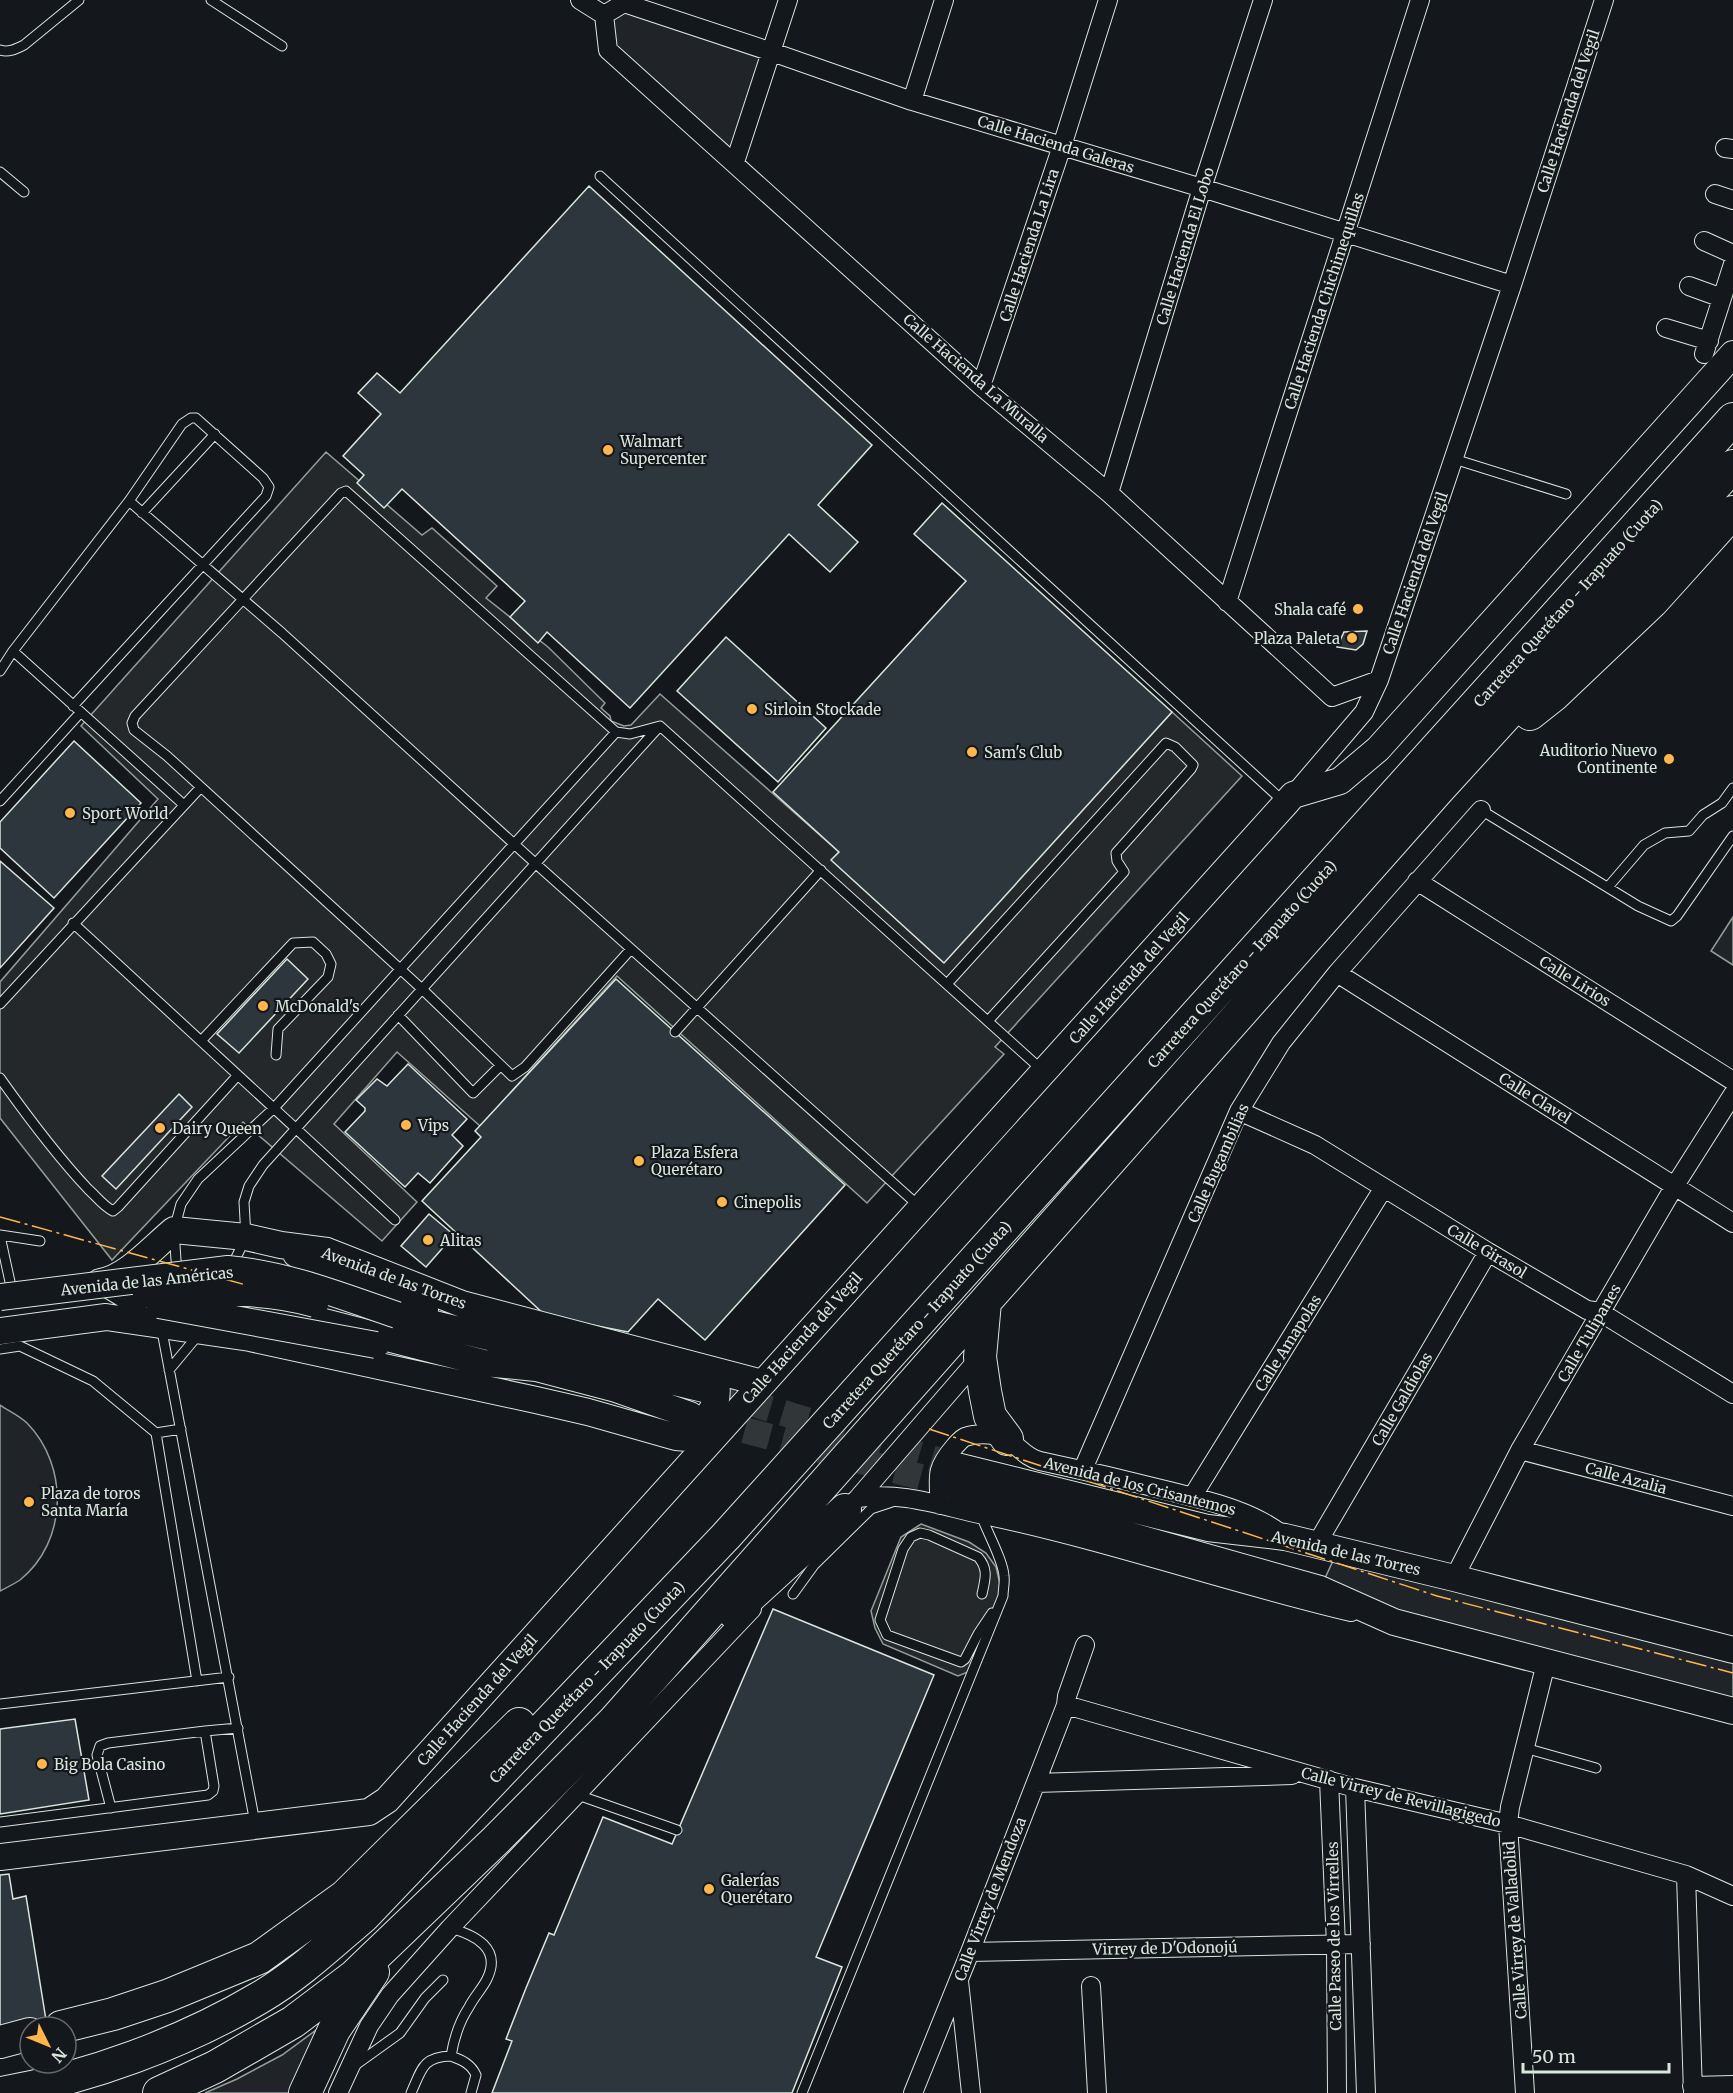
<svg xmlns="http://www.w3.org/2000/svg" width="1733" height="2093" font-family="Merriweather,serif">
<rect width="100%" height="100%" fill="#14181c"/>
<path fill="#202428" stroke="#939e99" stroke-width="1.5" d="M624,3L772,52L735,162L608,50L604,15Z
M1733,917V965L1711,951Z
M0,1405C9,1411 20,1416 27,1423C69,1466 68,1541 20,1580C14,1584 6,1588 0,1591Z
M1338,1550L1733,1650V1711L1320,1589Z
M334,2017L297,2093H205L237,2079L282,2055Z"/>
<path fill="#24282b" stroke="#939e99" stroke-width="1.5" d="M326,452L422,535L432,528L497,586L486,598L548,647L605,703L601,708L610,716L611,721L624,726L631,725L660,694L839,852L832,860L943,962L1172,712L1242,776L995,1047L1004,1054L867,1203L617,976L480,1126L397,1052L334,1124L417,1202L382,1241L243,1122L112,1260L0,1118V982L158,799L81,726Z
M921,1524L969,1542L986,1553L996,1567L1000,1584L998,1602L968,1672L958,1676L883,1644L875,1628L871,1611L901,1537Z"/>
<path fill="#2c363c" stroke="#d8e6dc" stroke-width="1.5" d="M589,186L872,445L818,505L858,542L830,572L789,534L630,708L547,632L538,643L510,617L525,601L402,489L384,508L357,483L364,475L343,456L381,414L358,393L377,373L400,393Z
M942,503L1172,712L944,963L831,860L839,852L773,792L966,581L914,534Z
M1367,631L1363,644L1356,650L1337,647L1344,632Z
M726,637L826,728L778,782L677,691Z
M74,741L141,803L54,898L0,848V822Z
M0,861L54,908L0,968Z
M287,959L308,979L239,1053L217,1034Z
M616,979L845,1185L705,1340L658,1299L628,1332L546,1316L422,1201L481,1137L475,1131Z
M408,1064L467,1119L452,1135L463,1146L430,1183L418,1173L405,1187L345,1132L365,1111V1108L356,1100L377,1079L387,1086Z
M179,1094L192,1107L116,1189L102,1176Z
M429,1214L454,1235L426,1267L401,1246Z
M773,1609L934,1675L816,1957L842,1967L792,2093H492L512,2041L506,2039L526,1988L549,1933L554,1935L603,1817L672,1844Z
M75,1719L89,1800L0,1814V1729Z
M9,1874L13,1899L26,1896L46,2020L0,2027V1875Z"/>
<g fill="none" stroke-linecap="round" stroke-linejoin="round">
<path stroke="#313739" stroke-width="26" stroke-dasharray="26 13" stroke-linecap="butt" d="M708,1390L957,1466
M707,1420L954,1486"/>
<g stroke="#d8e6dc" stroke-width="11">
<path id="lane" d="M211,0L282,46
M0,50C8,53 16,49 24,45L79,0
M0,172L24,192
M600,176L1284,802
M1454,459L1566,494
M129,501L282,633L535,863L920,1207
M142,513L215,434
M13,651L184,805
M0,671L13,651L129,501L182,424L191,418H196L263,478L269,487L266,496L73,706
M616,732L346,491L341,493L135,716L132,723L134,730L167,756L422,989L512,1076L525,1067L631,949
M0,801L81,712
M1481,810L1638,906L1671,921L1677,916L1733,836
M1608,887L1644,845L1665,833L1689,831L1703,815L1722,803L1733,788
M73,923L395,1220
M947,984L1166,743L1175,747L1193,765L1191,769L1116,853L1117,861L1124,872L988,1021
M0,1004L201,787
M398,1015L473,1093L500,1066
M675,1032L821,870
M201,1041L293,943L313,942L326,954L331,964L328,977L278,1029L276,1055
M0,1078C27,1116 56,1155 88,1189C96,1196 103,1206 113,1211L118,1207L238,1075
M0,1235L40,1241
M0,1236L12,1291
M231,1268L246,1237L244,1202L249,1186L263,1165L658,728
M179,1273L176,1260L174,1230L181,1204L198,1179L274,1108L616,732L630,734L660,726L1042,1070
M161,1326L255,1823
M0,1349L20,1346L93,1381L156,1433L197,1681
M169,1370L199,1334
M156,1433L181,1429
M793,1594L814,1565L871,1509L892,1502
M982,1594C985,1580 989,1569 978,1557L929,1535L920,1533L911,1537L903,1549L880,1620L887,1635L961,1662L965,1659L978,1634L992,1613
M0,1704L229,1677
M205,1731L238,1728
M1525,1748L1596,1768
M578,1795L677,1830
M0,1822L208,1795L213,1791L214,1786L205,1731L108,1743L100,1746L97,1755L111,1808
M450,1928C475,1935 502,1948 487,1979C482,1989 474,1997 469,2007C459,2022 454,2038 451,2056C462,2060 471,2064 476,2075L471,2093
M354,2066L400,2033L425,1998L443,1980
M411,2093C422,2069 422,2057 451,2056
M802,2093L1003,1596C1003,1590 1005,1582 1004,1576C1003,1560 987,1532 981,1515"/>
</g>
<g stroke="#d8e6dc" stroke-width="20">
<path id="street" d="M580,0L604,15
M604,15L608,50L981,386L1109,493L1332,697L1379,680
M604,15L624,3L772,52L912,101L1202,188L1512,285
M912,101L944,0
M1725,148L1733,149
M735,162L788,0
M1715,194L1733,200
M1704,241L1733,254
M1689,286L1722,298
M1666,328L1709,341
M1704,354L1733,264
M981,386L1062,146L1108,0
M1109,493L1202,188L1263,0
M1227,602L1420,0
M1293,795L1364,712L1379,680L1512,285L1604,0
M1417,881L1733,1081
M1337,973L1733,1223
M1239,1111L1315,1145L1488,1252L1587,1310L1600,1312L1733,1394
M1520,1450L1733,1506
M1083,1469L1239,1111L1281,1043L1337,973L1481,810
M1192,1497L1383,1189
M858,1498C902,1491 941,1506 984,1515C1108,1541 1228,1583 1351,1612
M940,1505C938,1476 935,1469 955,1446C958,1443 961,1439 965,1437C977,1433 999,1433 1010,1441C1020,1448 1027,1458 1040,1461C1083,1470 1126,1480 1169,1491C1208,1501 1252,1510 1284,1536
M841,1515L858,1498L980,1357
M1316,1545L1488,1252
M1454,1578L1520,1450L1674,1187L1733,1094
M1066,1705L1355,1788L1508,1824L1686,1875L1733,1896
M1329,1780L1336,1945L1337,2093
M1036,1783L1292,1775
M1355,1788L1366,2093
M1686,1875L1693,2093
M970,1952L1361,1944
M959,1981L971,2093
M1091,1986L1097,2093
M1692,2086L1733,2085
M338,2093L369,2026L390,1995L450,1928L752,1609
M913,2093L970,1952L1066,1705L1067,1696L1085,1645
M1525,2093L1508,1824L1510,1807L1546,1663"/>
</g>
<g stroke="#d8e6dc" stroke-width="28">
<path id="secondary" d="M296,1254L330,1273L425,1310
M100,1282C127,1278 153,1247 174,1230L246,1237L281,1245L327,1251L462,1304L762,1383
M104,1282C125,1294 143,1305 160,1324
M397,1315L708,1390
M214,1321C234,1306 246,1307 270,1308L484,1363L536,1368
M0,1331L106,1317L250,1338L536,1400L588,1412L676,1437L711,1440
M521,1364L616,1389L690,1415
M679,1436C707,1420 724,1408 714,1373
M957,1466L1208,1528L1285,1537L1454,1578L1733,1650
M954,1486L1320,1589L1394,1622L1733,1711
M0,1857L369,1812L387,1800L1286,803L1293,795L1340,781L1378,749L1733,354"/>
</g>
<g stroke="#d8e6dc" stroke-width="34">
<path id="highway" d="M1530,714L1554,695L1652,602L1733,512
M985,1302L980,1357L985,1391L990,1416L1007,1439
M733,1612L845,1510
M61,2027L113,2014L167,1996L259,1958L345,1896L519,1724
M0,2042L30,2034
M1,2093C88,2078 183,2043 259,1998C297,1976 330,1945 364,1916L726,1536L1733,419
M159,2093L215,2067L293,2022L354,1976L496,1840L613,1722L1439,789L1733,466
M305,2093L334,2030L373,1972"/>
</g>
<use href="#lane" stroke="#14181c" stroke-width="9"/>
<use href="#street" stroke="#14181c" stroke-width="18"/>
<use href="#secondary" stroke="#14181c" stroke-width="26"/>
<use href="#highway" stroke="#14181c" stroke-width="32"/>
<g stroke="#d8e6dc" stroke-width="28" stroke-linecap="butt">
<path id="secondary-bridge" d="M146,1294C204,1293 260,1288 315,1304
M0,1297L228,1269C287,1274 341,1296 397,1315
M159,1305L376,1345"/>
</g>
<use href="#secondary-bridge" stroke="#14181c" stroke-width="26"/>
<path stroke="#ffb74d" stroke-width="1.5" stroke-dasharray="21 4.5 3 4.5" stroke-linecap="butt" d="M0,1217L246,1285
M929,1429L1437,1596L1733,1673"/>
</g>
<g fill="#ffb74d" stroke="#14181c" stroke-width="2">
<circle cx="608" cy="450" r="6"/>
<circle cx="1358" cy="609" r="6"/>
<circle cx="1352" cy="638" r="6"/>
<circle cx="752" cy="709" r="6"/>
<circle cx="972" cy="752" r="6"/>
<circle cx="1669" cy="759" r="6"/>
<circle cx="70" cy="813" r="6"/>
<circle cx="263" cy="1006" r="6"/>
<circle cx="406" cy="1125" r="6"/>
<circle cx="160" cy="1128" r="6"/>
<circle cx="639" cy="1161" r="6"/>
<circle cx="722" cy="1202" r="6"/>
<circle cx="428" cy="1240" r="6"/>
<circle cx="29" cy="1502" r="6"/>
<circle cx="42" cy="1764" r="6"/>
<circle cx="709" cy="1889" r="6"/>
</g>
<g text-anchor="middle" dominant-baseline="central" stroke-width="4.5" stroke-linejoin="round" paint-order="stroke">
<g font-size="15" fill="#d8e6dc" stroke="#14181c">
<text transform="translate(1568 111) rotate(-72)">Calle Hacienda del Vegil</text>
<text transform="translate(1056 144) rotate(17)">Calle Hacienda Galeras</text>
<text transform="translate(1029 245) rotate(-72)">Calle Hacienda La Lira</text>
<text transform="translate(1185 246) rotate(-73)">Calle Hacienda El Lobo</text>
<text transform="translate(1324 301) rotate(-72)">Calle Hacienda Chichimequillas</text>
<text transform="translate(976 378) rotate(41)">Calle Hacienda La Muralla</text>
<text transform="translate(1415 573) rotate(-71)">Calle Hacienda del Vegil</text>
<text transform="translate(1568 603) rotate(-48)">Carretera Querétaro - Irapuato (Cuota)</text>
<text transform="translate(1242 964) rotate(-48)">Carretera Querétaro - Irapuato (Cuota)</text>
<text transform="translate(1129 978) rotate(-48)">Calle Hacienda del Vegil</text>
<text transform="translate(1575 981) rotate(32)">Calle Lirios</text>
<text transform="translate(1535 1098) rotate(32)">Calle Clavel</text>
<text transform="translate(1218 1163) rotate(-66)">Calle Bugambilias</text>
<text transform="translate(1487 1251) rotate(31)">Calle Girasol</text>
<text transform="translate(394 1278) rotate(20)">Avenida de las Torres</text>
<text transform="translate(147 1281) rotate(-6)">Avenida de las Américas</text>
<text transform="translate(917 1325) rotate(-48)">Carretera Querétaro - Irapuato (Cuota)</text>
<text transform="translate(1589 1333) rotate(-60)">Calle Tulipanes</text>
<text transform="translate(802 1338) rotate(-48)">Calle Hacienda del Vegil</text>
<text transform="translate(1288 1343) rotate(-58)">Calle Amapolas</text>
<text transform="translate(1402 1399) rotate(-60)">Calle Galdiolas</text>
<text transform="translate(1626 1478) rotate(15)">Calle Azalia</text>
<text transform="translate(1140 1486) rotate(14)">Avenida de los Crisantemos</text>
<text transform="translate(1346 1553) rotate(13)">Avenida de las Torres</text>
<text transform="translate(587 1682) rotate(-46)">Carretera Querétaro - Irapuato (Cuota)</text>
<text transform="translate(477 1700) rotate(-48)">Calle Hacienda del Vegil</text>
<text transform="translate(1401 1797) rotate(14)">Calle Virrey de Revillagigedo</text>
<text transform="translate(990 1899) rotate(-69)">Calle Virrey de Mendoza</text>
<text transform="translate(1515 1930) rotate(-94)">Calle Virrey de Valladolid</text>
<text transform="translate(1334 1936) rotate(-91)">Calle Paseo de los Virrelles</text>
<text transform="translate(1165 1948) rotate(-1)">Virrey de D'Odonojú</text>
</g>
<g font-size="15" fill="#d8e6dc" stroke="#14181c" text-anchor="start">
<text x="620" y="441">Walmart<tspan x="620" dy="17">Supercenter</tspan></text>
<text x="1346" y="609" text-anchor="end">Shala café</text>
<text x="1340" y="638" text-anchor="end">Plaza Paleta</text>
<text x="764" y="709">Sirloin Stockade</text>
<text x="1657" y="750" text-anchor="end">Auditorio Nuevo<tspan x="1657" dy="17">Continente</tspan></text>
<text x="984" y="752">Sam's Club</text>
<text x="82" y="813">Sport World</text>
<text x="275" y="1006">McDonald's</text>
<text x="418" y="1125">Vips</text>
<text x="172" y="1128">Dairy Queen</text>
<text x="651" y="1152">Plaza Esfera<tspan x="651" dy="17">Querétaro</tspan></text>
<text x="734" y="1202">Cinepolis</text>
<text x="440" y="1240">Alitas</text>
<text x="41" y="1493">Plaza de toros<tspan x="41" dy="17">Santa María</tspan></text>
<text x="54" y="1764">Big Bola Casino</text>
<text x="721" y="1880">Galerías<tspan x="721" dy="17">Querétaro</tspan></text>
</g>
</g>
<g transform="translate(48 2045) rotate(133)"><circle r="28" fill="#14181c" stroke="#626a69" stroke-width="1.5"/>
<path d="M0-4.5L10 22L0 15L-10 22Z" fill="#ffb74d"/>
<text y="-9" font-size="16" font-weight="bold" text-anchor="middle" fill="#d8e6dc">N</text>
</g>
<path d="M1523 2063v9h146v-9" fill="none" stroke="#d8e6dc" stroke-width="3"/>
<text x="1532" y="2063" font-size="18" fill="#d8e6dc" stroke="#14181c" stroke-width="4.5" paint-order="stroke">50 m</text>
</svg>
